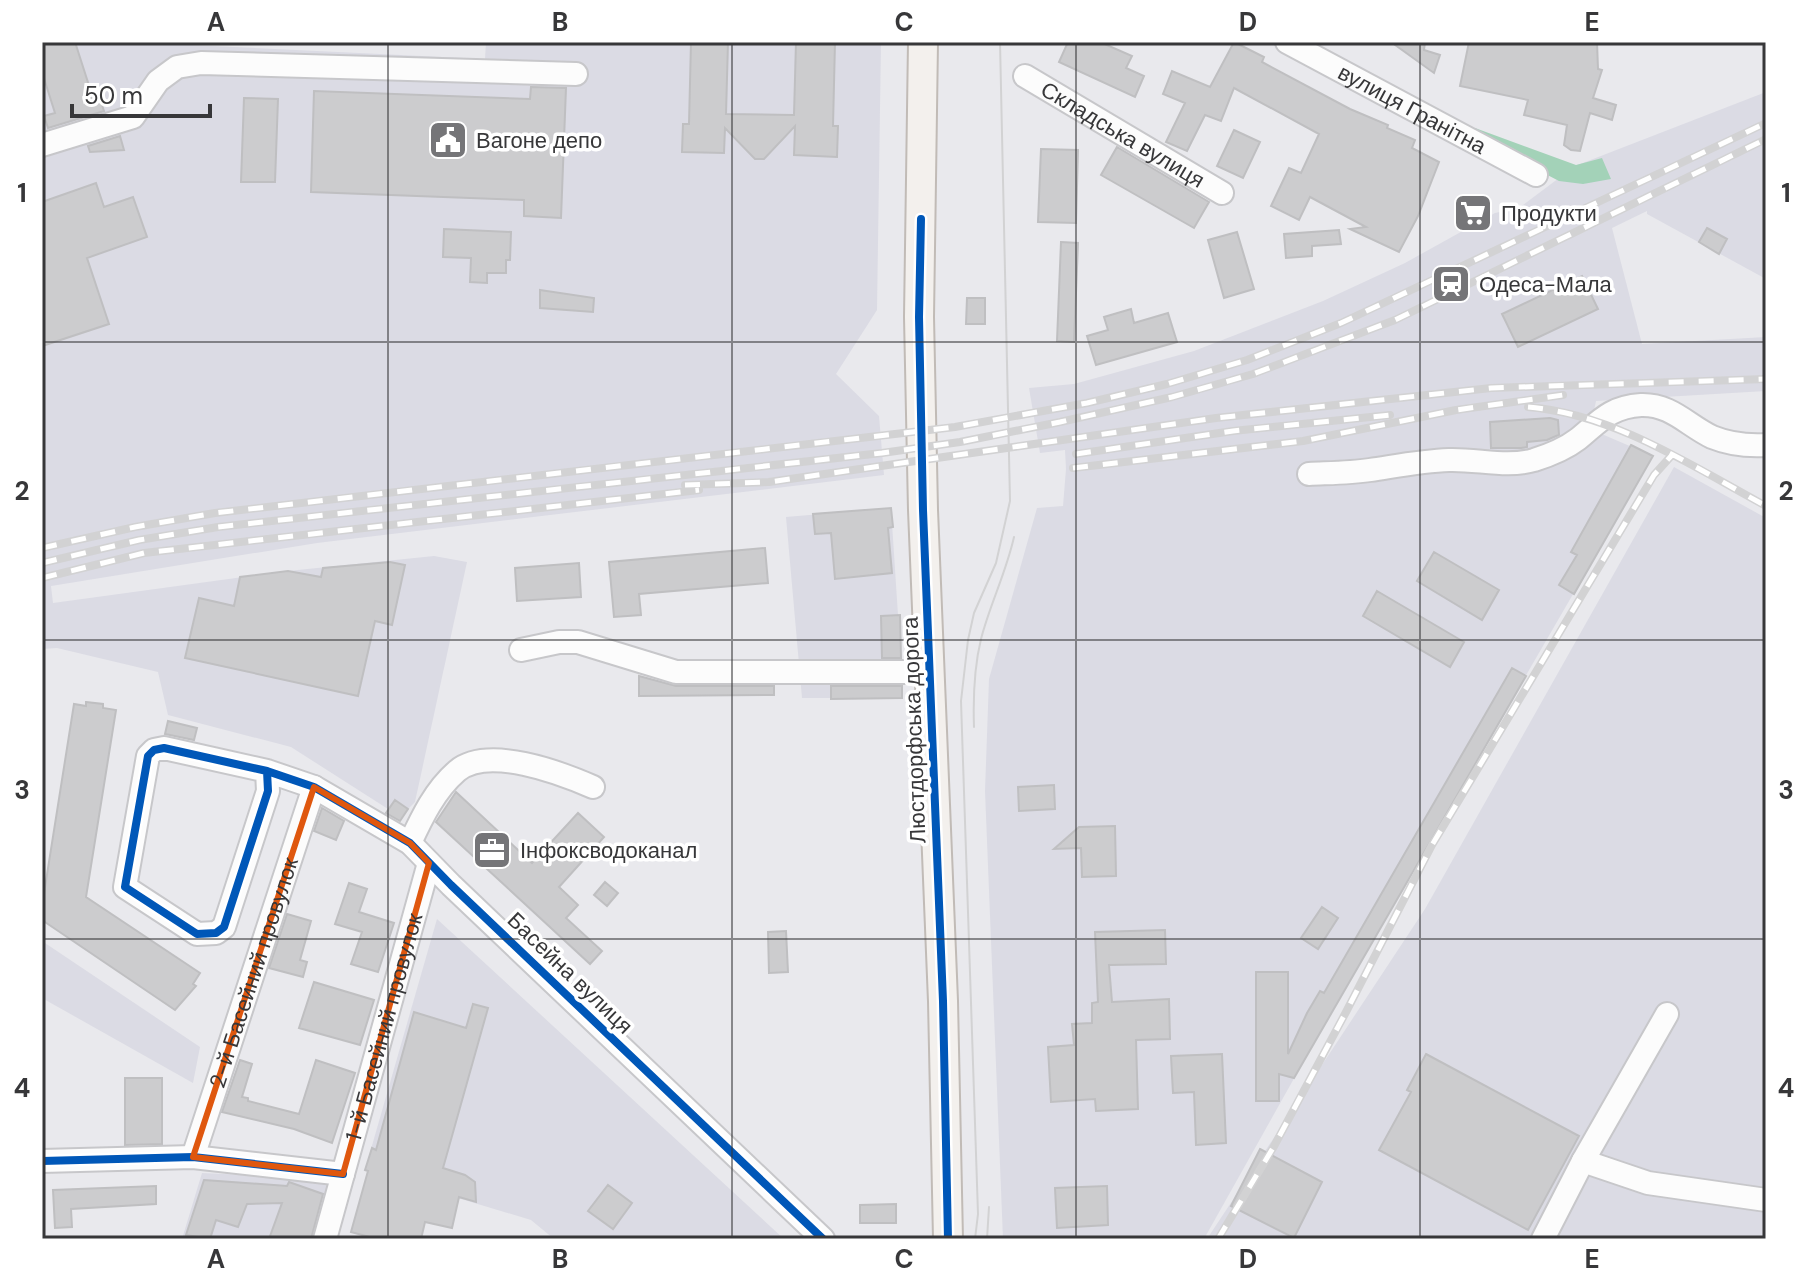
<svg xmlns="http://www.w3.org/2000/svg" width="1808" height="1281" font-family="'DM Sans',sans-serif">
<rect width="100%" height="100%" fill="#e9e9ed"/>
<path fill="#dbdbe4" d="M42,42H128L485,59L486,42H881L877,310L836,374L879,416L884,475L317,543L51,586L53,603L288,571L434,556L467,562L415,802L408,809L395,800L388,809L291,747L168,715L158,672L57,648L42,649Z
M1766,92V279L1647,214V211L1612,228L1642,344L1766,337V391L1596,401L1590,429L1653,456L1338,1000L1204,1239H1003L985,791L989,679L1037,508L1063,506L1066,469L1065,450L1040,453L1029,388L1074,384L1194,351L1323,301L1405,263L1495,213L1519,208L1575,166Z
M1674,467L1766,518V1239H1207L1425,909Z
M891,508L898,615H900L902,698H802L786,517Z
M437,919L784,1239H554L531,1220L365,1170Z
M42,941L200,1047L193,1083L42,998Z
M202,1173L291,1177L333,1186L317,1239H182Z"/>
<path fill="#a3d2b8" d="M1475,128L1576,165L1602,158L1611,179L1583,184L1559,181L1471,135Z"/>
<path fill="#ccccce" stroke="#bfbfc1" stroke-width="2" d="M42,42H75L94,101L100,99L104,111L48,128L44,116L55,113L42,72Z
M691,42H728L726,114L794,115L796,42H835L833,126H838L837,157L794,155L795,126L764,159H755L725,128L724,153L682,152L683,124H689Z
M1068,42H1100L1132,56L1126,68L1144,76L1135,97L1059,62Z
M1234,42L1264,57L1262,62L1350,109L1388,125L1387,128L1415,140L1412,148L1439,162L1418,216L1399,252L1350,229L1366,227L1310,197L1299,220L1271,206L1289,168L1301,173L1319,134L1234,88L1221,121L1205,115L1187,151L1166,142L1185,103L1163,94L1172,71L1210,87Z
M1391,42H1425L1424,50L1440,55L1434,73Z
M1469,42H1597L1598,69L1602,70L1593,98L1616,105L1612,120L1590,113L1580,151L1571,150L1564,145L1567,125L1524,115L1528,100L1460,86Z
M531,87L566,88L561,218L524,216V200L311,192L314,91L530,99Z
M244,98L278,99L275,182H241Z
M1234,130L1260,142L1243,178L1217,166Z
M120,136L124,150L90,152L88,146Z
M1117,147L1209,202L1194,228L1101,175Z
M1041,149L1078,150L1076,223L1038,222Z
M96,183L104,207L133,197L147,237L87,258L109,324L42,346V202Z
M1707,228L1727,239L1719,254L1699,242Z
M444,229L511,232L510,260H506V273H487V283L470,282L471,258L443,257Z
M1339,230L1341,244L1312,246V256L1286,258L1284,234Z
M1237,232L1254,289L1224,298L1208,240Z
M1061,242L1078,243L1074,342L1057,341Z
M1582,276L1598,309L1518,347L1502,314Z
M540,290L594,298L593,312L540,308Z
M967,298H985V324H966Z
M1131,309L1134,323L1168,313L1177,342L1096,365L1087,336L1108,330L1104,317Z
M1550,418L1558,420L1559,435L1556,436L1547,440L1527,442V447L1521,448H1491L1490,422Z
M1631,445L1653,456L1574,594L1559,585L1577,555L1571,552Z
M891,508L893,527L888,528L892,573L835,579L831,533L815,534L813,514Z
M765,548L768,583L639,594L641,615L614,617L609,562Z
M1434,552L1499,590L1482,620L1417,581Z
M390,562L405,565L392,625L375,621L358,696L185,658L199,598L234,606L240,577L288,571L321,577L323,568Z
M579,563L581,597L517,601L515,568Z
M1377,591L1464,642L1450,667L1363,616Z
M900,615L901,658H882L881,616Z
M1512,668L1526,676L1294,1078L1279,1074V1101H1256V972H1288V1054L1307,1013L1320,991L1324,993Z
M639,676L676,686H774V695L639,696Z
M831,686H902V698L831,699Z
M86,702L103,704V708L116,710L86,897L200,973L193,984L196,986L175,1010L42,920V906L74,704L86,706Z
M168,721L197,728L194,740L165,734Z
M1054,785L1055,809L1019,811L1018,787Z
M456,792L532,863L578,813L604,837L559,887L578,905L566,918L602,951L590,964L436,822Z
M395,800L408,809L400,821L386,813Z
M322,808L344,821L336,840L314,831Z
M1115,826L1116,876L1082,877L1081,848L1054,849L1079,827Z
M605,882L618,893L607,906L594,895Z
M349,883L367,889L359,912L394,923L378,972L351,964L362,932L335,924Z
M1322,907L1338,918L1318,949L1301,938Z
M287,914L311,921L300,960L307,962L303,977L269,968Z
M1165,930L1166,964L1109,965L1112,1002L1169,999L1170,1039L1136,1040L1138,1109L1096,1111L1095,1099L1051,1102L1048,1047L1074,1045L1072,1024L1092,1023V1003L1098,1002L1095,932Z
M786,931L788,972L769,973L768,932Z
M314,982L374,1000L360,1045L299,1028Z
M473,1004L488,1008L443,1168L465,1175L475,1182L476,1202L459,1197L452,1228L425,1222L421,1239H377L351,1232L368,1171L365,1170L372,1148L376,1150L414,1012L466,1028Z
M1222,1054L1226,1143L1196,1145L1194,1092L1173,1093L1171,1056Z
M1426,1054L1579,1136L1528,1230L1379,1150L1411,1092L1407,1090Z
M240,1060L252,1064L242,1097L248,1098V1101L299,1114L316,1060L355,1073L332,1143L294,1129L222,1112Z
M125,1078H162V1144L125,1145Z
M1260,1149L1322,1182L1294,1238L1231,1206Z
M204,1180L287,1186L289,1182L323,1194L311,1239H269L282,1203L247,1204L238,1227L216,1220L210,1239L186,1235Z
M608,1185L632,1203L613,1229L588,1211Z
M156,1186V1204L71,1209L72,1227L55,1228L53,1190Z
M1107,1186L1108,1225L1057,1228L1055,1188Z
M896,1204V1223H860V1205Z"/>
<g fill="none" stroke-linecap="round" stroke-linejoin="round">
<g stroke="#c7c7ca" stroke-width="26">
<g id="minor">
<path id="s1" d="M1287,42L1536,175"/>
<path id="s2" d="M1025,76L1222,193"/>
<path d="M42,145L133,117L158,81L177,67L201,63L576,74"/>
<path d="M1309,474C1329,473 1350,473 1370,470C1397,466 1422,461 1449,460C1478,459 1506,468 1534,460C1550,455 1565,449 1578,439C1600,421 1610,407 1641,405C1671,404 1687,425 1712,437C1729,444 1748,446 1766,445"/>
<path d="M521,650L559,642H578L676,672H930"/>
<path d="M267,771L268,791L224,927L216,933L197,934L125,887L148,756L154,750L164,748L267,771L314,787L410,843L451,885L823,1239"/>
<path d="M410,843C422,817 435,790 457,771C488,745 561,773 593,787"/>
<path id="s3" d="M193,1157L314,787"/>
<path d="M42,1161L193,1157L343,1174"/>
<path d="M1583,1161L1648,1183L1766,1200"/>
<path id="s4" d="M325,1239L429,863"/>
<path d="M1543,1239L1583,1161L1667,1014"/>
</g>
</g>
<g stroke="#c1bbb6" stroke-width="32">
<path id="major" d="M923,42L919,317L923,510L943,1001L948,1239"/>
</g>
<use href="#minor" stroke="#fcfcfc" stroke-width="22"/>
<use href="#major" stroke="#f3f0ed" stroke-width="28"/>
<path stroke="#d2d2d3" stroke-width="2" d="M974,727C973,698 974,668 981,639C990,604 1006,573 1014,537
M975,1239L978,1214L961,701L968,640L974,613L996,563L1010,501L1000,42
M987,1239L989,1207"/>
<g stroke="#d2d2d3" stroke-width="8">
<path id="rail" d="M1528,407C1614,414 1692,466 1766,506
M1076,454L1233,431L1390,415
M1073,468L1303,441L1456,410L1563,395
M685,485L769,482L1216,418L1491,388L1766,379
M42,548L135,527L215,513L955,427L1087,403L1167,384L1247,360L1341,323L1766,123
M42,563L139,540L218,527L882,453L960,442L1060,422L1172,397L1253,374L1395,320L1766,139
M42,578L144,553L699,490
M1218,1239L1273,1148L1346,1012L1432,845L1654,475L1672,455"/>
</g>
<use href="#rail" stroke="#fff" stroke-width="5" stroke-dasharray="15" stroke-linecap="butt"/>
<g stroke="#fff" stroke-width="13">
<path id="cycleway" d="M921,219L919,317L923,510L943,1001L948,1239
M267,771L268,791L224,927L216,933L197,934L125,887L148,756L154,750L164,748L267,771L314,787L410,843L451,885L823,1239
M42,1161L193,1157L343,1174"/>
</g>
<use href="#cycleway" stroke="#0057b8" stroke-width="8"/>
</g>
<path fill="none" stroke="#df570e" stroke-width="6" stroke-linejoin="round" d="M314,787L410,843L429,863L343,1174L193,1157Z"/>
<path fill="none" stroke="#373739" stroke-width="2" stroke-opacity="0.55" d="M388,42V1239M732,42V1239M1076,42V1239M1420,42V1239M42,342H1766M42,640H1766M42,939H1766"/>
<defs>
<g id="civic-square" transform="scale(2)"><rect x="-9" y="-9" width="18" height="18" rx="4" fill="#757578" stroke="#fff"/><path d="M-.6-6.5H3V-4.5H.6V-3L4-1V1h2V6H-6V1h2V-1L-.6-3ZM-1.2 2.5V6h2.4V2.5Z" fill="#fff"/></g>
<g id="supermarket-square" transform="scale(2)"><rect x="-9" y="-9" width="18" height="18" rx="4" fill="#757578" stroke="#fff"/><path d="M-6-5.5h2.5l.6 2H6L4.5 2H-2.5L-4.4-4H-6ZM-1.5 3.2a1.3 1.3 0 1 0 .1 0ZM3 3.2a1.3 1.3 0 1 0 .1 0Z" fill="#fff"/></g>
<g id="station-square" transform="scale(2)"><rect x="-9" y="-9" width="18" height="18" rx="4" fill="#757578" stroke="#fff"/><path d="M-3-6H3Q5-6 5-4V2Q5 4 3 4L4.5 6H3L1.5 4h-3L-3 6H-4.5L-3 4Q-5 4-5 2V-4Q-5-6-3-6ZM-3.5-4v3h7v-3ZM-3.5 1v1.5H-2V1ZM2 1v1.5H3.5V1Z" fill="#fff"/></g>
<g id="office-square" transform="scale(2)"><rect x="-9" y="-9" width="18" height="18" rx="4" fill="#757578" stroke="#fff"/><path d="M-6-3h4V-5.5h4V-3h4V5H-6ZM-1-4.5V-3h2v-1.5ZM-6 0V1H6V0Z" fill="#fff"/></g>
</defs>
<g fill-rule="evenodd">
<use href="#civic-square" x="448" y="140"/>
<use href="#supermarket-square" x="1473" y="213"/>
<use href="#station-square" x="1451" y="284"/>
<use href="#office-square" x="492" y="850"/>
</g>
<g text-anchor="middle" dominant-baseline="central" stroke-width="7" stroke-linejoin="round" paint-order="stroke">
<g font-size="22" fill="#373739" stroke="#fff">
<text stroke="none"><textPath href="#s1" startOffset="142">вулиця Гранітна</textPath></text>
<text stroke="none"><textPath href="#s2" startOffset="114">Складська вулиця</textPath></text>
<text transform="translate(914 730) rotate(-92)">Люстдорфська дорога</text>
<text stroke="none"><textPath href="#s3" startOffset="194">2-й Басейний провулок</textPath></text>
<text transform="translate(570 973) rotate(44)">Басейна вулиця</text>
<text stroke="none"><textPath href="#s4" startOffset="220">1-й Басейний провулок</textPath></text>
</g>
<g font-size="22" fill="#373739" stroke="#fff" text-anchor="start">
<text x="476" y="140">Вагоне депо</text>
<text x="1501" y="213">Продукти</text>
<text x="1479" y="284">Одеса-Мала</text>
<text x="520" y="850">Інфоксводоканал</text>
</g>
</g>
<rect width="1808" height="1281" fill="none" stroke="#ffffff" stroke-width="88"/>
<path d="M72 104v12h138v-12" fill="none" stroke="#373739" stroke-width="4"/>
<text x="84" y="104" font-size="24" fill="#373739" stroke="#ffffff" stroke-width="6" paint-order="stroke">50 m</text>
<rect x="44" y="44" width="1720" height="1193" fill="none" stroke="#373739" stroke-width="3"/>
<g font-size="26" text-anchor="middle" font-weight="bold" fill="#373739">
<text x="216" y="31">A</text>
<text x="560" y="31">B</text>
<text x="904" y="31">C</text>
<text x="1248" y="31">D</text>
<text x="1592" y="31">E</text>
<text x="22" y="202">1</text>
<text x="1786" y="202">1</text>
<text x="22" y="500">2</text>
<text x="1786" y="500">2</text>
<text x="22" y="799">3</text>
<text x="1786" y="799">3</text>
<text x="22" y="1097">4</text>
<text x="1786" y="1097">4</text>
<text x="216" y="1268">A</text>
<text x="560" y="1268">B</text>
<text x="904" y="1268">C</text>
<text x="1248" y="1268">D</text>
<text x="1592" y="1268">E</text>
</g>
</svg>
